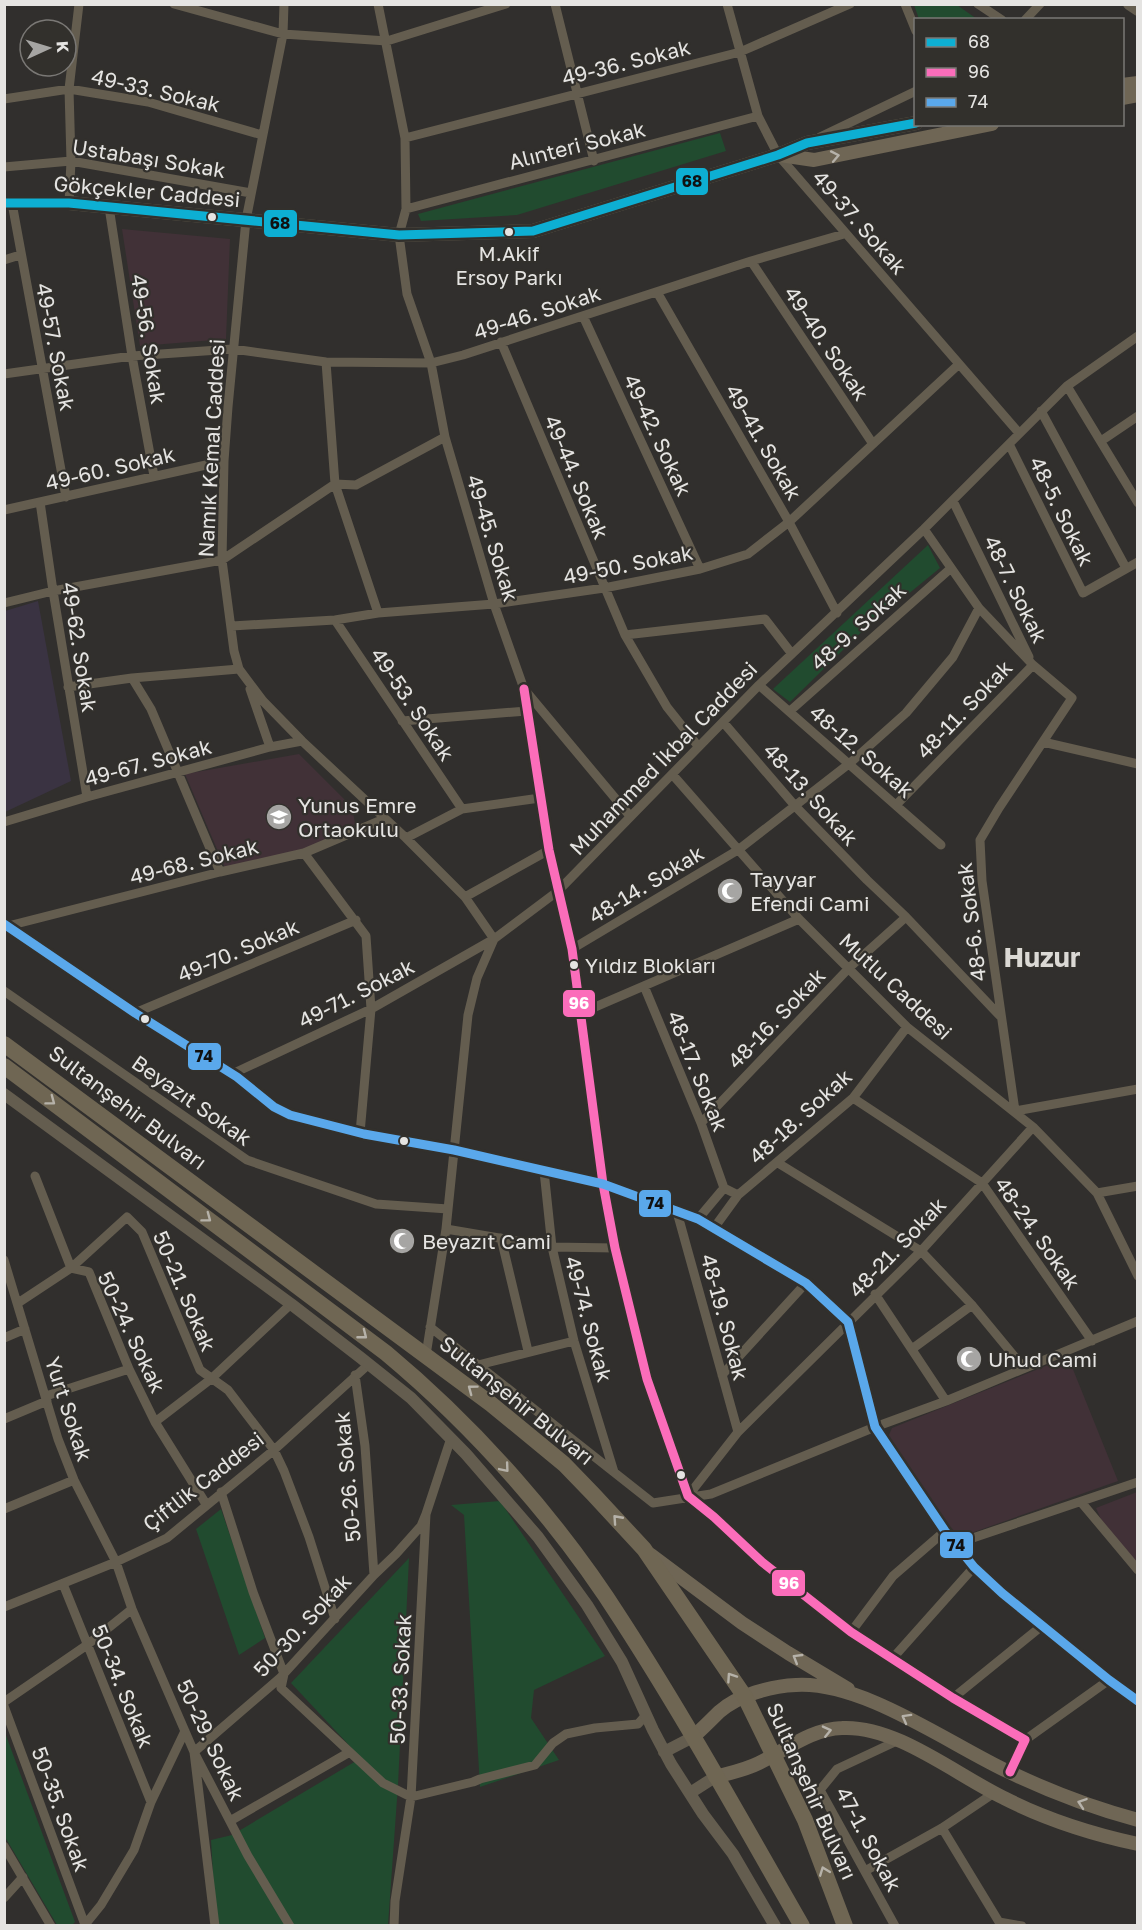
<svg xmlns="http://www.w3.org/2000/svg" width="1142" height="1930" font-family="'Golos Text',sans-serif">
<rect width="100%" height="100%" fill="#312f2d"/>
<path fill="#3a3342" d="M38,601L71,781L5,812V611Z"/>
<path fill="#413137" d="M122,229L230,239L226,339L140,346Z
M299,754L352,807L356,828L315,849L225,868L185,774Z
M1068,1357L1118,1481L957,1538L888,1437L892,1428Z
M1137,1492V1564L1104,1526L1096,1508Z"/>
<path fill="#214b2f" d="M914,5H957L977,19H919Z
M720,133L726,151L517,215L421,221L418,214Z
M928,545L940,568L907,595H899L790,702L773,689Z
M500,1501L605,1656L534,1690L531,1718L559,1760L480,1787L464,1515L451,1505Z
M221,1509L265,1638L239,1655L196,1529Z
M409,1558L398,1785L388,1925H216L211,1840L232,1835L361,1758L291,1683Z
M4,1730L75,1922L72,1925H57L5,1837Z"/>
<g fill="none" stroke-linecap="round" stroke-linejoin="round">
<path stroke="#645d4f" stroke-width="9" d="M174,4L283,34L387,41L506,4
M378,4L405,138L406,209L399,235L407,294L431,363L445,437L494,604L524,689L630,816
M555,4L594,161
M727,4L758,116L778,155L1019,433
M905,4L916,31
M978,4L1002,20
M1025,20L1040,4
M4,99L69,89L148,102L262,135
M820,137L916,91
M405,138L740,52L850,4
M4,167L71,161L251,193
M12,203L66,497
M69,203L71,161L69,89L79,4
M109,207L132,356L154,476
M406,209L758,116
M4,260L20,255
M751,261L873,444
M657,292L789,522L837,613
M583,316L700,569
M501,342L625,635L667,707L698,746
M326,362L335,484L378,613
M4,374L132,356L233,349L326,362L431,363L463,355L751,261L844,234
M1067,386L1138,503
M1041,411L1126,568
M1101,441L1138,416
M1009,444L1083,593L1138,562
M953,501L1029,657
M40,502L53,591L87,797
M4,510L224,461
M924,529L979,608L1033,665L1072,698L999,808L980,840L982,881L1015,1111
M4,603L53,591L222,560L335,484L356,485L445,437
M335,620L462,809
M232,626L335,620L378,613L494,604L604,588L700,569L748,554L789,522L958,365
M625,635L765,619L792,654
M132,678L151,709L220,872
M759,685L941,845
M68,687L132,678L239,669
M250,689L270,747
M524,689L549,850L572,949L603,1184L615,1248L647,1379L688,1496L714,1517L762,1562L851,1632L953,1698L1025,1740L1010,1772
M790,711L950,569
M402,721L527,711
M723,722L796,807L867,880L906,917L1001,1017
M1043,742L1138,764
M672,774L799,919L907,1027L1033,1127L1097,1193L1138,1276
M896,805L1033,665
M4,822L87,797L270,747L302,741
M406,838L462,809L540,798
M304,853L366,936L371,1009L360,1133
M465,897L549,850
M4,924L135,1013L237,1077L274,1107L290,1115L364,1134L454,1150L603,1184L698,1219L806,1283L848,1322L875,1427L945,1531L974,1567L1002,1593L1109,1680L1138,1701
M6,929L8,926L220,872L304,853L384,819
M572,949L738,850L850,763L906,713L953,657L979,608
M644,986L701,1123L724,1188L738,1195
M4,991L247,1160L376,1204L448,1209
M135,1013L356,920
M579,1014L799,919
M232,1074L371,1009L494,939L465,897L406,838L302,741L263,701L239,669L234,651L222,560L224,461L228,407L246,220L283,34L284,4
M853,1098L982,1183L1092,1341
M1015,1111L1138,1089
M701,1123L849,968L906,917
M778,1163L921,1251L972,1305L1024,1368
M544,1171L552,1247L574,1341L614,1472
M35,1176L71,1268L89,1272L129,1369L155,1422L206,1504
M1097,1193L1138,1186
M677,1212L738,1432
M698,1219L724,1188
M714,1228L738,1195L853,1098L907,1027
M446,1229L552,1247L615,1248
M501,1238L528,1351
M4,1260L58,1439L74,1480L116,1562L132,1609L194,1752L248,1856L290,1926
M875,1294L946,1401
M18,1303L71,1268L127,1217L142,1232L200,1370L228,1390L274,1450L284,1471L309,1537L335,1619
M430,1327L653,1503L711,1494L875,1427L946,1401L1138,1321
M4,1338L25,1329
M912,1349L972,1305
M426,1355L446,1229L468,1015L477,978L494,939L558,891L759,685L924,529L1067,386L1138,336
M478,1365L574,1341
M355,1375L365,1446L374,1575
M722,1375L806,1283
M46,1396L129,1369
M4,1419L47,1401
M155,1422L211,1379L291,1304
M221,1492L253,1592L284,1674L281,1688L383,1783L411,1797L473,1782L480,1779L535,1765L553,1743L566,1734L595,1728L638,1724L646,1715
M688,1496L738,1432L921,1251L1033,1127
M1081,1502L1138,1570
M4,1509L74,1480
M955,1544L1138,1482
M63,1584L151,1802
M4,1607L116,1562L167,1538L274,1450L369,1364
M851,1632L893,1576L945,1531
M892,1659L974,1567
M953,1698L1043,1625
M4,1702L87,1645L132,1609
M4,1706L85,1925
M1025,1740L1109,1680
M230,1821L348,1753
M942,1828L999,1922L1022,1926
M4,1846L51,1926
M865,1871L942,1828L994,1793
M4,1898L23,1877
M84,1926L101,1905L134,1850L151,1802L185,1731
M215,1926L194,1752L280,1678L374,1575L396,1554L421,1526L426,1514
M394,1926L395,1901L411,1797L426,1514L451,1438
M895,1926L820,1790L837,1769L899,1740"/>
<path stroke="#645d4f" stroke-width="12" d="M1129,4L1138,10
M4,1094L291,1304L361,1358L411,1398L466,1454L538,1537L587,1605L622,1662L653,1730L671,1764L703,1814L733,1854L775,1926
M664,1752L693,1737
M690,1793L715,1777"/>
<path stroke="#6f6655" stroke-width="14" d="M1122,85L1138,83
M1122,98L1138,95
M780,155L814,160L992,124
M4,203H69L399,235L533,231L778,155L807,143L916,123
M651,1555L742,1623L788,1653L848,1689
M693,1737C702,1729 711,1720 719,1712C738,1695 771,1686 796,1685C863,1681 949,1744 1009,1772C1051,1792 1093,1808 1138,1820
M715,1777C730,1773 745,1770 759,1763C786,1750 811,1729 842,1728C896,1725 956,1775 1004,1798C1045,1819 1092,1834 1138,1844"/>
<path stroke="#6f6653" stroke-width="16" d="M4,1044L491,1404L564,1464L593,1494L644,1549L745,1697L805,1820L845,1926
M4,1066L386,1353C476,1428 560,1523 622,1621C686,1720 743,1823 802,1926"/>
<g stroke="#32302c" stroke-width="14">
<path id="bus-1" d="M4,203H69L399,235L533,231L778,155L807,143L916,123"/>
</g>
<g stroke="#32302c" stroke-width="14">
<path id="bus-2" d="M524,689L549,850L572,949L603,1184L615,1248L647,1379L688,1496L714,1517L762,1562L851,1632L953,1698L1025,1740L1010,1772"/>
</g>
<g stroke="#32302c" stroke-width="14">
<path id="bus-3" d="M4,924L135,1013L237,1077L274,1107L290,1115L364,1134L454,1150L603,1184L698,1219L806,1283L848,1322L875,1427L945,1531L974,1567L1002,1593L1109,1680L1138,1701"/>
</g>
<use href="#bus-1" stroke="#0dafd3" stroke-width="9"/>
<use href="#bus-2" stroke="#fb6dba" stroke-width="9"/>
<use href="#bus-3" stroke="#5aa8eb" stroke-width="9"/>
</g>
<defs><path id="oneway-chevron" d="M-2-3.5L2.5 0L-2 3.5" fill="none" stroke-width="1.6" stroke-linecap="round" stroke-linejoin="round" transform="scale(1.5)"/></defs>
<g stroke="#b6b2aa">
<use href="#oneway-chevron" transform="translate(835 156) rotate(-11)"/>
<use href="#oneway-chevron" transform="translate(797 1658) rotate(-149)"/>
<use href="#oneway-chevron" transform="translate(906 1718) rotate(-151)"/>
<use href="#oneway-chevron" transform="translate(827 1731) rotate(-13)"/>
<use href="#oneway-chevron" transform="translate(1082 1803) rotate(-161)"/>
</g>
<g stroke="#b6b2a9">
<use href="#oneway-chevron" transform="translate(51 1101) rotate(37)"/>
<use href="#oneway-chevron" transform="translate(207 1218) rotate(37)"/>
<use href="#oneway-chevron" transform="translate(363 1335) rotate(38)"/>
<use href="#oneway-chevron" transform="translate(472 1389) rotate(-143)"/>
<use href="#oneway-chevron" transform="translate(505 1468) rotate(50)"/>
<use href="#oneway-chevron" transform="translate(617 1519) rotate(-132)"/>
<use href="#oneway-chevron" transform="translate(731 1677) rotate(-124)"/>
<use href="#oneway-chevron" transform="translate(824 1871) rotate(-111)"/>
</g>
<defs>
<g id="school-disc" transform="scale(1.35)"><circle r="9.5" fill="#a6a5a3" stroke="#32302c"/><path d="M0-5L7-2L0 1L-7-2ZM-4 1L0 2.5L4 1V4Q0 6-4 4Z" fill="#fff"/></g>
<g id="mosque-disc" transform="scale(1.35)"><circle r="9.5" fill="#a6a5a3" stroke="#32302c"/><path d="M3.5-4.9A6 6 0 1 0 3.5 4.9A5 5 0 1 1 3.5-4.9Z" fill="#fff"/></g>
</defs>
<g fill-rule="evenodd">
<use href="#school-disc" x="279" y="817"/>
<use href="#mosque-disc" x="730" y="891"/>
<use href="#mosque-disc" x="402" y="1241"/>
<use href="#mosque-disc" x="969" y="1359"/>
</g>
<g fill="#e5e4e2" stroke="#32302c" stroke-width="2">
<circle cx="212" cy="217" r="5"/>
<circle cx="509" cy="232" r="5"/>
<circle cx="574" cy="965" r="5"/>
<circle cx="145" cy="1019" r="5"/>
<circle cx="404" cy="1141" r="5"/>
<circle cx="681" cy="1475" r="5"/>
</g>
<g text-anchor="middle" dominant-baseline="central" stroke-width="4.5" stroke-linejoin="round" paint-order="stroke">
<g font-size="20" fill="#e5e4e2" stroke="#32302c">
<text x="509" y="253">M.Akif<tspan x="509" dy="24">Ersoy Parkı</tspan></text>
<text x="585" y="965" text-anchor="start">Yıldız Blokları</text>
</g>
<g font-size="21" fill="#e5e4e2" stroke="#32302c">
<text transform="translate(626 62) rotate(-14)">49-36. Sokak</text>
<text transform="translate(156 90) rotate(13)">49-33. Sokak</text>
<text transform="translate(577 145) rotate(-14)">Alınteri Sokak</text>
<text transform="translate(149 158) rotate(9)">Ustabaşı Sokak</text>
<text transform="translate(147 191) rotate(5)">Gökçekler Caddesi</text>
<text transform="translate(860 222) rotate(49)">49-37. Sokak</text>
<text transform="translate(537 312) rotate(-18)">49-46. Sokak</text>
<text transform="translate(149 339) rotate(81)">49-56. Sokak</text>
<text transform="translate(827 343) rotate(56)">49-40. Sokak</text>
<text transform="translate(56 347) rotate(79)">49-57. Sokak</text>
<text transform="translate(658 435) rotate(65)">49-42. Sokak</text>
<text transform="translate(764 442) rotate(60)">49-41. Sokak</text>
<text transform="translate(211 448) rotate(-87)">Namık Kemal Caddesi</text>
<text transform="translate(110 468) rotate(-13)">49-60. Sokak</text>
<text transform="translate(577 477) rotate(67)">49-44. Sokak</text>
<text transform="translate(1062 511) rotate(64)">48-5. Sokak</text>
<text transform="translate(493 538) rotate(73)">49-45. Sokak</text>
<text transform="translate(628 564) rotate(-11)">49-50. Sokak</text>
<text transform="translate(1016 589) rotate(64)">48-7. Sokak</text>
<text transform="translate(858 626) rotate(-42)">48-9. Sokak</text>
<text transform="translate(80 647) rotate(81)">49-62. Sokak</text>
<text transform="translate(413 704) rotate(56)">49-53. Sokak</text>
<text transform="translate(964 709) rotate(-46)">48-11. Sokak</text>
<text transform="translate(862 751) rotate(41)">48-12. Sokak</text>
<text transform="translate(663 758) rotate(-46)">Muhammed İkbal Caddesi</text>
<text transform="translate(148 762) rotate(-15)">49-67. Sokak</text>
<text transform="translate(811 794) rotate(48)">48-13. Sokak</text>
<text transform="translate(194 861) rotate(-14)">49-68. Sokak</text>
<text transform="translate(646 884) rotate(-31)">48-14. Sokak</text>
<text transform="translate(971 922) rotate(-97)">48-6. Sokak</text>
<text transform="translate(238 950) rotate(-23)">49-70. Sokak</text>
<text transform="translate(896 986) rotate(43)">Mutlu Caddesi</text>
<text transform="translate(356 993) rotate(-27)">49-71. Sokak</text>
<text transform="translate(776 1018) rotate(-46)">48-16. Sokak</text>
<text transform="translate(698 1071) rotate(68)">48-17. Sokak</text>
<text transform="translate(192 1100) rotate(35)">Beyazıt Sokak</text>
<text transform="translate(128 1107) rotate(37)">Sultanşehir Bulvarı</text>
<text transform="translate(800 1116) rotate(-42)">48-18. Sokak</text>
<text transform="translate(1038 1233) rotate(55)">48-24. Sokak</text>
<text transform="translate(897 1247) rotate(-46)">48-21. Sokak</text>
<text transform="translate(185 1291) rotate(67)">50-21. Sokak</text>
<text transform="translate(725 1317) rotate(75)">48-19. Sokak</text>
<text transform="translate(589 1319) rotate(75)">49-74. Sokak</text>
<text transform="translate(132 1332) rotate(65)">50-24. Sokak</text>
<text transform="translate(517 1400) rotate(39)">Sultanşehir Bulvarı</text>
<text transform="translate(69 1409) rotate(72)">Yurt Sokak</text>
<text transform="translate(347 1477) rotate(-95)">50-26. Sokak</text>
<text transform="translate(203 1481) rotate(-38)">Çiftlik Caddesi</text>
<text transform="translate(302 1625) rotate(-47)">50-30. Sokak</text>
<text transform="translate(400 1679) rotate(-87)">50-33. Sokak</text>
<text transform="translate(123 1686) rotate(68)">50-34. Sokak</text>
<text transform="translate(211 1740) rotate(65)">50-29. Sokak</text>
<text transform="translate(812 1791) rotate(66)">Sultanşehir Bulvarı</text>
<text transform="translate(61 1809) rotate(70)">50-35. Sokak</text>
<text transform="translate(869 1839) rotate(62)">47-1. Sokak</text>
</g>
<g font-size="21" fill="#e5e4e2" stroke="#32302c" text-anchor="start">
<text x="298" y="805">Yunus Emre<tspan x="298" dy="24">Ortaokulu</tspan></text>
<text x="750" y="879">Tayyar<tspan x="750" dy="24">Efendi Cami</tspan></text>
<text x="422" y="1241">Beyazıt Cami</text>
<text x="988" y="1359">Uhud Cami</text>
</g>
<g font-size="27" font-weight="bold" fill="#dbd9d4" stroke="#32302c">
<text x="1042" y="957">Huzur</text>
</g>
</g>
<g stroke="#32302c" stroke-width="2">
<rect x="675" y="167" width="34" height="29" rx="6" fill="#0dafd3"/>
<rect x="263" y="209" width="35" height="29" rx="6" fill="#0dafd3"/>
<rect x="562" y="989" width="34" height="29" rx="6" fill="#fb6dba"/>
<rect x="187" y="1042" width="35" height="29" rx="6" fill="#5aa8eb"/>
<rect x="638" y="1189" width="34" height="29" rx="6" fill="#5aa8eb"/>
<rect x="939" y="1531" width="35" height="28" rx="6" fill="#5aa8eb"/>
<rect x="771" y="1569" width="35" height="28" rx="6" fill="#fb6dba"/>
</g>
<g font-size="16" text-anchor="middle" font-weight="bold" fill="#fff">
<text x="579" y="1009">96</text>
<text x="789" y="1589">96</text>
</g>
<g font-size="16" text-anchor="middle" font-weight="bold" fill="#111">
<text x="692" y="187">68</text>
<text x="280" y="229">68</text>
<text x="204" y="1062">74</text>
<text x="655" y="1209">74</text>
<text x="956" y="1551">74</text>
</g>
<rect width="1142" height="1930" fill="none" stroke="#e5e4e2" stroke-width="12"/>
<rect x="914" y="18" width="210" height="108" fill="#32302c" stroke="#7a7875" stroke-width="1.5"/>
<rect x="926" y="38" width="30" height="9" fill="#0dafd3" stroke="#7a7875" stroke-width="1.5"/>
<text x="968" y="48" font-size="18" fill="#e5e4e2">68</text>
<rect x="926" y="68" width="30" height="9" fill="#fb6dba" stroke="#7a7875" stroke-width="1.5"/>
<text x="968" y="78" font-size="18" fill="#e5e4e2">96</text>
<rect x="926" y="98" width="30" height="9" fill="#5aa8eb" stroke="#7a7875" stroke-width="1.5"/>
<text x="968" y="108" font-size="18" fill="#e5e4e2">74</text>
<g transform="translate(48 48) rotate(86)"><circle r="28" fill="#32302c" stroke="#7a7875" stroke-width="1.5"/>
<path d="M0-4.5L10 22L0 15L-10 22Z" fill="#a6a5a3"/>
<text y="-9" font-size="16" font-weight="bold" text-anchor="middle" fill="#e5e4e2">K</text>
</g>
</svg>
